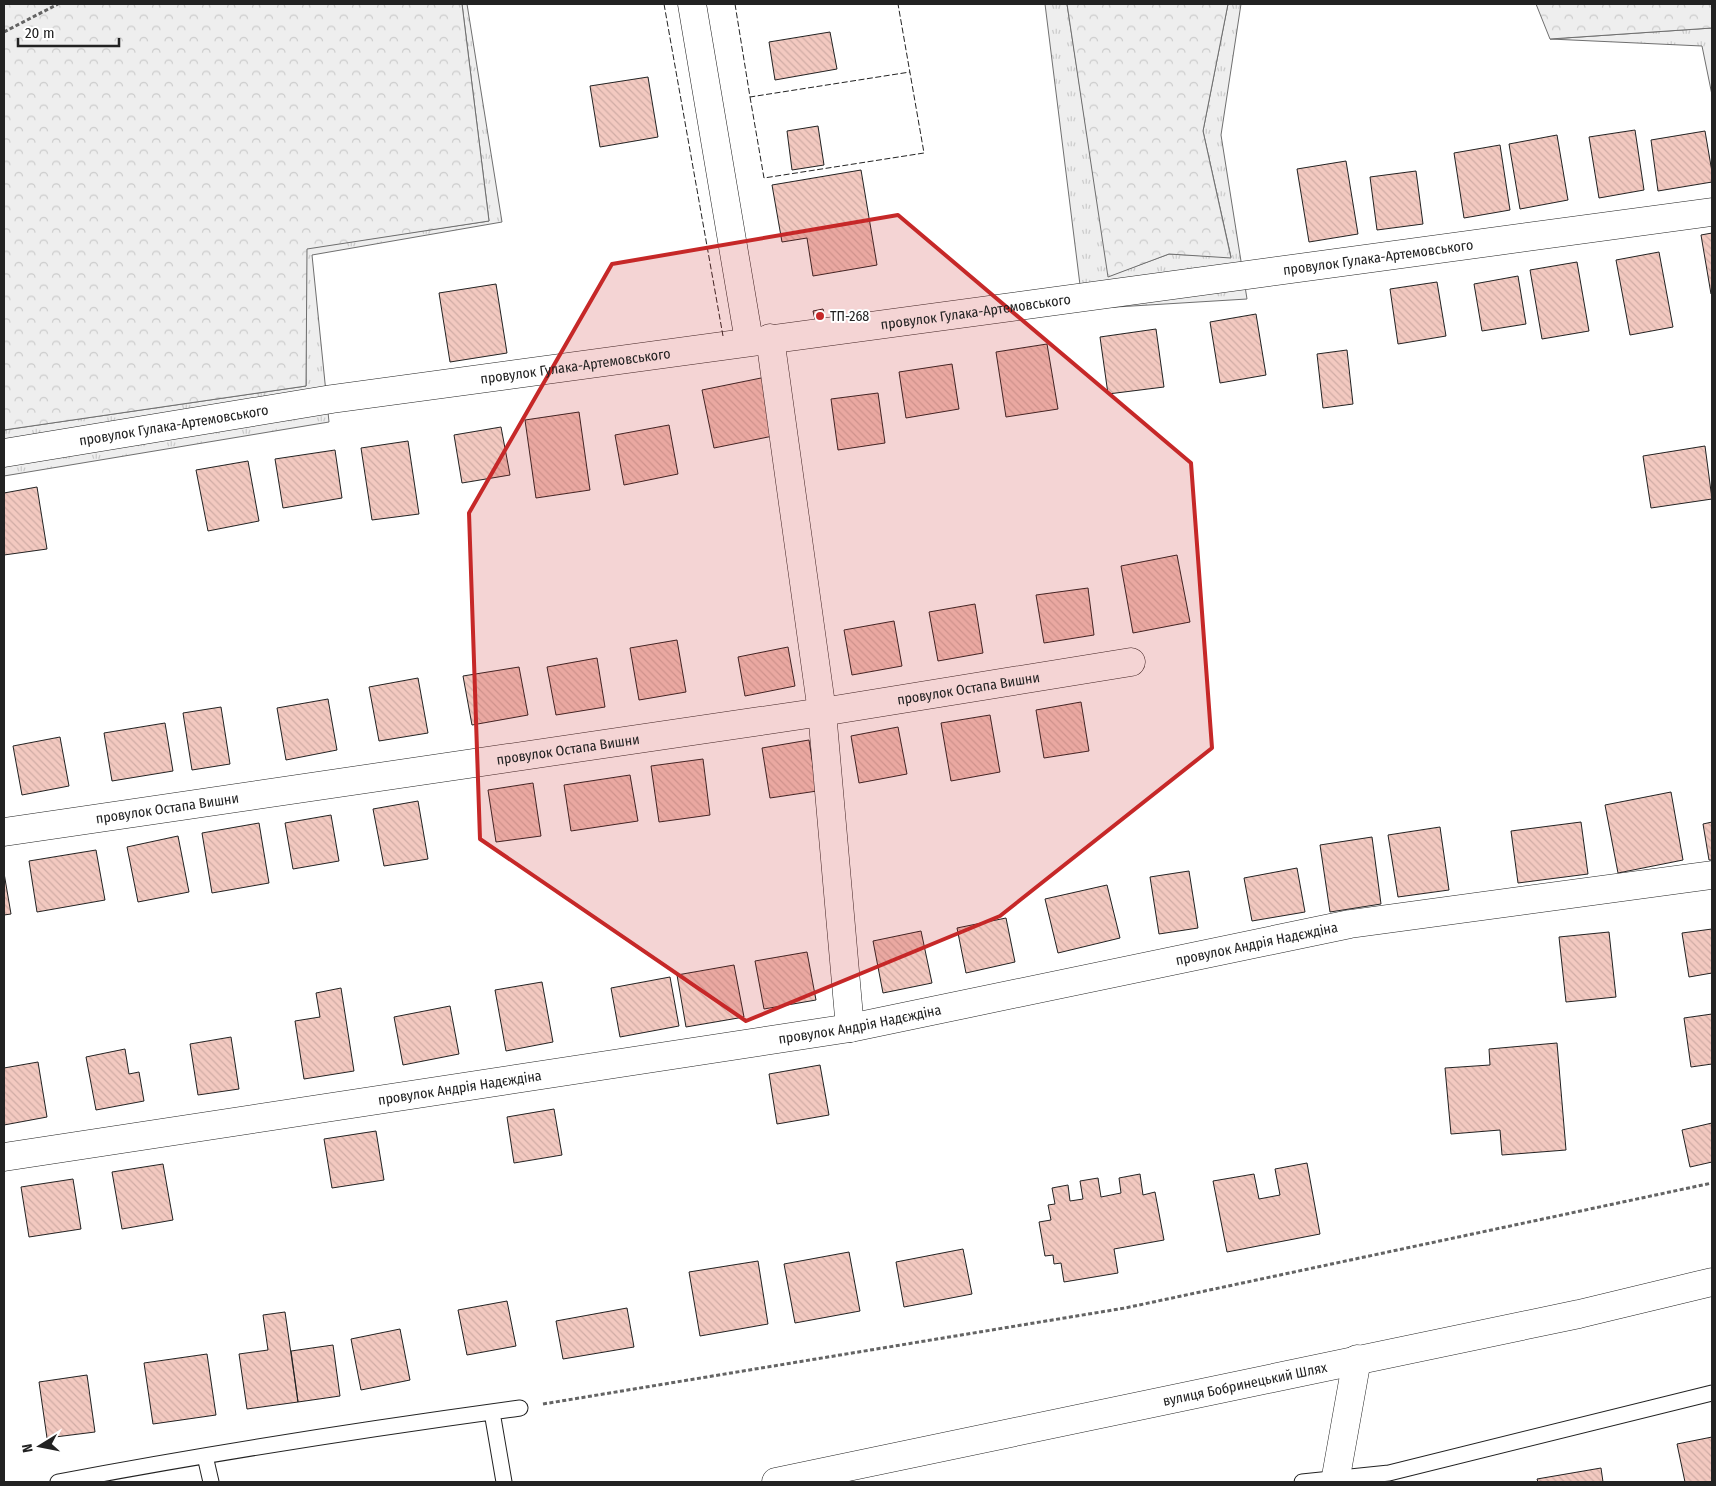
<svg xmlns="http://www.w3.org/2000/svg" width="1716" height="1486" font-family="'Fira Sans Condensed',sans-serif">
<defs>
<pattern id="grass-tufts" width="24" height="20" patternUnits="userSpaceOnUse" patternTransform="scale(1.25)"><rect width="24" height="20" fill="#eee"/><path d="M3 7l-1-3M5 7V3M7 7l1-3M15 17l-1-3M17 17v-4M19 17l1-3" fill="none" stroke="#ccc"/></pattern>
<pattern id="forest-crowns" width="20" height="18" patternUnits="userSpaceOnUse" patternTransform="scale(1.25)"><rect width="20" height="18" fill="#eee"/><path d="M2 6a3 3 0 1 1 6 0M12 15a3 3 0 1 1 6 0" fill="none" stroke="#ccc"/></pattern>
<pattern id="building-back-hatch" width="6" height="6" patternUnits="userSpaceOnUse" patternTransform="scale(1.25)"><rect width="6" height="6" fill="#f3c9c0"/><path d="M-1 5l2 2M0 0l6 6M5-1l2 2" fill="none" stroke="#d0aca5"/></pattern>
</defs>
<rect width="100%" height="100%" fill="#fff"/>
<path fill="url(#grass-tufts)" stroke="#6f6f6f" d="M462,4H467L502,222L312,255L329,422L4,476V430L306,386V248L489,221Z
M1045,4H1067L1109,276L1169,254L1231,257L1203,131L1228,4H1241L1221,135L1247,299L1083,309Z
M1712,28V95L1702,46L1550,39Z"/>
<path fill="url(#forest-crowns)" stroke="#6f6f6f" d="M4,4H462L489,221L307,249L306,386L4,430Z
M1067,4H1228L1203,131L1231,258L1169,254L1108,277Z
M1536,4H1712V28L1550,39Z"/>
<path fill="url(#building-back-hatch)" stroke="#222" d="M830,32L837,69L775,80L769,42Z
M648,77L658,137L600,147L590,86Z
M818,126L824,165L792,170L787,131Z
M1635,130L1644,190L1599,198L1589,137Z
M1705,131L1712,172V182L1658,191L1651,140Z
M1557,135L1568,200L1520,209L1509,144Z
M1500,145L1510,210L1464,218L1454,153Z
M1346,161L1358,234L1309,242L1297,169Z
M861,170L877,265L813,276L807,238L782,242L772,185Z
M1416,171L1423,224L1377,230L1370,177Z
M1712,233V294H1711L1701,235Z
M1659,252L1673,327L1630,335L1616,260Z
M1577,262L1589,331L1542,339L1530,270Z
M1518,276L1526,324L1482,331L1474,284Z
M1437,282L1446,336L1398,344L1390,289Z
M496,284L507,353L450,362L439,293Z
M823,309L826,321L816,324L813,311Z
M1256,314L1266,375L1220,383L1210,322Z
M1156,329L1164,387L1108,394L1100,337Z
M1047,344L1058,409L1006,417L996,352Z
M1347,350L1353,404L1323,408L1317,354Z
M952,364L959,409L906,418L899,372Z
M766,377L778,435L714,448L702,390Z
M878,393L885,443L838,450L831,399Z
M579,412L590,490L536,498L525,420Z
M669,425L678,474L624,485L615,435Z
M501,427L510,475L462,483L454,435Z
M408,441L419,514L372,520L361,448Z
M1705,446L1712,499L1651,508L1643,456Z
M335,450L342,498L283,508L275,459Z
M248,461L259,521L208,531L196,470Z
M37,487L47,549L4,555V493Z
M1177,555L1190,622L1133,633L1121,566Z
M1088,588L1094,635L1044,643L1036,595Z
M975,604L983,653L938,661L929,612Z
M894,621L902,666L852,675L844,630Z
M677,640L686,692L639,700L630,648Z
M788,647L795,686L745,696L738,657Z
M597,658L605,707L556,715L547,667Z
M519,667L528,715L472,725L463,676Z
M418,678L428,733L379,741L369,687Z
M328,699L337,750L286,760L277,708Z
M1081,702L1089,751L1044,758L1036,710Z
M221,707L230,764L192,770L183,713Z
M990,715L1000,772L951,781L941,723Z
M165,723L173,771L112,781L104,733Z
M898,727L907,774L859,783L851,736Z
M60,737L69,786L22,795L13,746Z
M809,740L817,791L770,798L762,748Z
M703,759L710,815L659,822L651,766Z
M630,775L638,821L571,831L564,785Z
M533,783L541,836L496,842L488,790Z
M1671,792L1683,860L1618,873L1605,805Z
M418,801L428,859L384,866L373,809Z
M331,815L339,861L293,869L285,823Z
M1581,822L1588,874L1518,883L1511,831Z
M1712,822V860H1709L1703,824Z
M259,823L269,883L212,893L202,833Z
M1440,827L1449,890L1398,897L1388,835Z
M178,836L189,892L138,902L127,847Z
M1372,837L1381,904L1330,912L1320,845Z
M96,850L105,900L37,912L29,861Z
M1297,868L1305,912L1252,921L1244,878Z
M1189,871L1198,928L1159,934L1150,877Z
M4,873L11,914L4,915Z
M1107,885L1120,938L1058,953L1045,899Z
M1006,918L1015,962L966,973L957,928Z
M1712,929V973L1689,977L1682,933Z
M921,931L932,983L883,993L873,941Z
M1609,932L1616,997L1566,1002L1559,937Z
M807,952L816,1000L764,1009L755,961Z
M734,965L744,1017L686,1027L677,975Z
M670,977L679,1026L620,1037L611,988Z
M542,982L553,1042L506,1051L495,990Z
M341,988L354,1071L304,1079L295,1021L320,1017L316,993Z
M450,1006L459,1054L403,1065L394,1017Z
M1712,1014V1064L1691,1067L1684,1018Z
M231,1037L239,1089L198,1095L190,1044Z
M1557,1043L1566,1150L1502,1155L1500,1130L1451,1134L1445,1068L1490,1065L1489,1049Z
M125,1049L129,1074L139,1072L144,1101L96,1110L86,1057Z
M38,1062L47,1117L4,1125V1068Z
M820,1065L829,1115L777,1124L769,1074Z
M554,1109L562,1155L514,1163L507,1117Z
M1712,1123V1162L1690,1167L1682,1130Z
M376,1131L384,1180L332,1188L324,1139Z
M1307,1163L1320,1234L1227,1252L1213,1181L1254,1174L1259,1199L1280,1195L1275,1169Z
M163,1164L173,1220L122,1229L112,1172Z
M1140,1174L1143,1195L1155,1192L1164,1240L1114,1249L1118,1273L1064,1282L1061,1263L1054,1264L1053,1255L1045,1256L1039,1222L1051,1220L1048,1205L1055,1204L1052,1188L1068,1185L1070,1201L1083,1199L1080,1181L1098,1178L1101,1197L1121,1193L1119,1178Z
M73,1179L81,1229L29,1237L21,1187Z
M963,1249L972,1294L904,1307L896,1262Z
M849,1252L860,1311L795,1323L784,1264Z
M758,1261L768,1324L700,1336L689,1272Z
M507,1301L516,1346L467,1355L458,1310Z
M627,1308L634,1347L563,1359L556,1321Z
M285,1312L298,1402L247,1409L239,1354L268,1350L263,1315Z
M400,1329L410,1380L361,1390L351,1339Z
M333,1345L340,1396L298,1402L291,1351Z
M207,1354L216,1415L153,1424L144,1363Z
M87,1375L95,1432L47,1438L39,1382Z
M1712,1437V1482H1685L1677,1444Z
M1601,1468L1603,1482H1538L1537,1479Z"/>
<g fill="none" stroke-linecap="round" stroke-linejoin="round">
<g stroke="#222" stroke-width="17">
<path id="service" d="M492,1412L504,1482
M205,1456L211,1482
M58,1482C211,1453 366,1429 520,1408
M1302,1482L1389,1473L1712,1393"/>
</g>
<g stroke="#222" stroke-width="29">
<g id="minor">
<path d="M692,4L749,341"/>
<path d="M770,338L822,712L850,1028"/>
<path id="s1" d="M4,453L332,399L1712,212"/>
<path id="s2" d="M4,832L822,712L1131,662"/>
<path id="s3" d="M4,1157L850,1028L1350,924L1712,875"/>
<path d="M1335,1482L1357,1359"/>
</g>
</g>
<g stroke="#222" stroke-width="29">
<g id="primary">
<path id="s4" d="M776,1482L1579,1314L1712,1282"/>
</g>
</g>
<path stroke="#646464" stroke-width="3" stroke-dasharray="4 2.5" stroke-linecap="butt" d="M4,32L58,4
M543,1404L1125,1308L1712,1183"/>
<use href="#service" stroke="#fff" stroke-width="15"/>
<use href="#minor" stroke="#fff" stroke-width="28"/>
<use href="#primary" stroke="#fff" stroke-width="28"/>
<path stroke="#222" stroke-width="1" stroke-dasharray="6 2.5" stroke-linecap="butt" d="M664,4L723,336
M735,4L750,97L910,72
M750,97L764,178L924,153L898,4"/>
</g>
<path fill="#c62828" fill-opacity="0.2" stroke="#c62828" stroke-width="4" stroke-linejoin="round" d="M898,215L1191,463L1212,748L1000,916L746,1021L480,839L469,513L612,264Z"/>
<circle fill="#c62828" stroke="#fff" stroke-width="2" cx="820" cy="316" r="5"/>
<g text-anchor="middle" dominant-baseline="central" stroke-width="4" stroke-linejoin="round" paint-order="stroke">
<g font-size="14" fill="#222" stroke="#fff">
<text stroke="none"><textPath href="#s1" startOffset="1388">провулок Гулака-Артемовського</textPath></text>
<text stroke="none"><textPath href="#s1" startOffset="982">провулок Гулака-Артемовського</textPath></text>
<text stroke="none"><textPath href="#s1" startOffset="578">провулок Гулака-Артемовського</textPath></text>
<text stroke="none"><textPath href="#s1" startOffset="172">провулок Гулака-Артемовського</textPath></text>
<text stroke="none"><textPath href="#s2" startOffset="975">провулок Остапа Вишни</textPath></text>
<text stroke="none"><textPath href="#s2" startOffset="570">провулок Остапа Вишни</textPath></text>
<text stroke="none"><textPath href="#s2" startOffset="165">провулок Остапа Вишни</textPath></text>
<text stroke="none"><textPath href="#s3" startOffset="1271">провулок Андрія Надєждіна</textPath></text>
<text stroke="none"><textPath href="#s3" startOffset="866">провулок Андрія Надєждіна</textPath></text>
<text stroke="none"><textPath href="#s3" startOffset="461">провулок Андрія Надєждіна</textPath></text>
<text stroke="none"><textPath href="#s4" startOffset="479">вулиця Бобринецький Шлях</textPath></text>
</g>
<g font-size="14" fill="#222" stroke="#fff" text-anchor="start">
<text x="830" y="316">ТП-268</text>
</g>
</g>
<rect width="1716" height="1486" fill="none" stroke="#222222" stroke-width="10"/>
<g transform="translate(40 1446) rotate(260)" stroke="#ffffff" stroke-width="4" paint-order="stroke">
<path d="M0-4L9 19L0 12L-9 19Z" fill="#222222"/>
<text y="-8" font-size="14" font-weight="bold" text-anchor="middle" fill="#222222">N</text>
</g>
<path d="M18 38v8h101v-8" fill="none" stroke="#222222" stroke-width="2.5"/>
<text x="25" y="38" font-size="15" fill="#222222" stroke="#ffffff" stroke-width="4" paint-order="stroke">20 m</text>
</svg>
